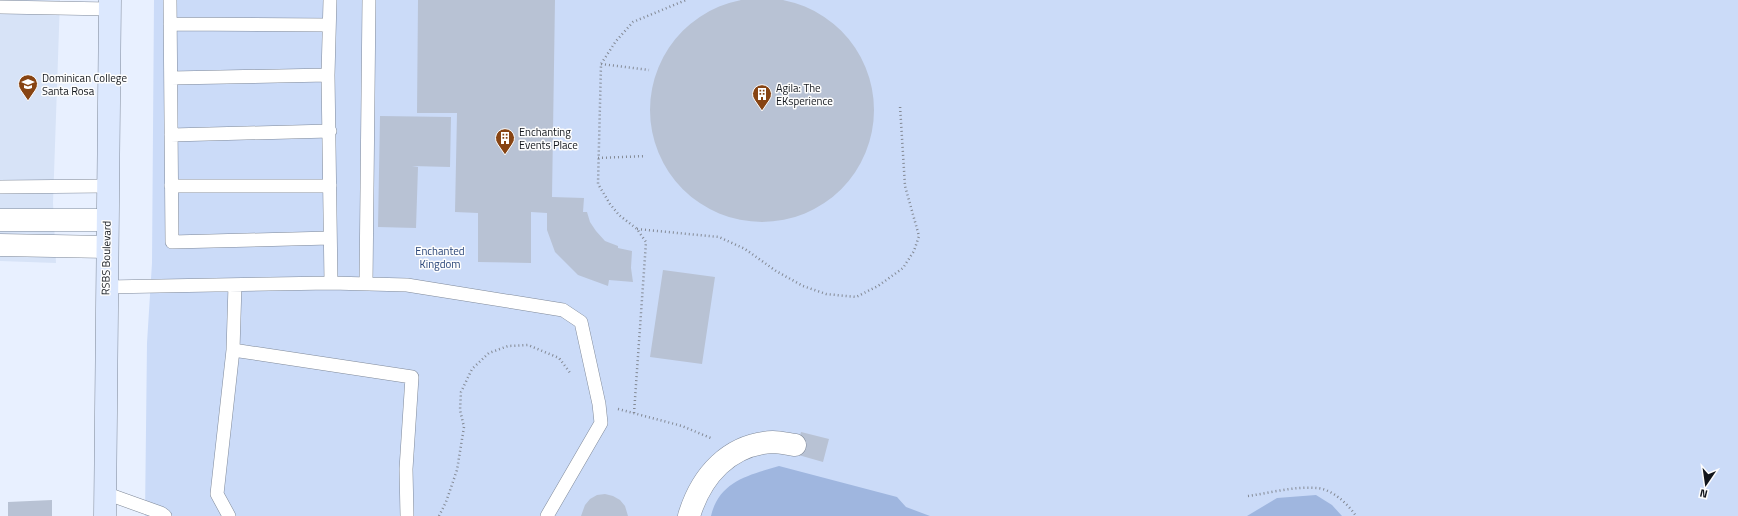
<svg xmlns="http://www.w3.org/2000/svg" width="1738" height="516" font-family="'Titillium Web',sans-serif">
<rect width="100%" height="100%" fill="#e8f0ff"/>
<path fill="#d7e3f7" d="M0,0H60L53,203L56,263L0,261Z"/>
<path fill="#cbdbf8" d="M154,0H1738V516H145L147,343L152,263Z"/>
<path fill="#9fb6df" d="M779,466L897,497L906,507L930,516H711C719,481 749,475 779,466Z
M1316,495L1332,505L1342,516H1247L1277,498Z"/>
<path fill="#b8c2d4" d="M650 110a112 112 0 1 1 224 0a112 112 0 1 1-224 0Z
M418,0H555L552,197L584,198L583,212H587L590,222L596,231L605,241L618,246V248L632,251L631,268L633,282L609,280L608,286L578,275L555,252L547,230V213L531,212V263L478,262V213L455,212L457,113H417Z
M380,116L451,117L450,167L412,166L418,167L416,228L378,227Z
M663,270L715,277L702,364L650,357Z
M801,432L829,439L823,462L795,454Z
M605,494L613,496L620,500L625,506L628,516H581L585,505L590,499L597,495Z
M52,500V516H8V502Z"/>
<g fill="none" stroke-linecap="round" stroke-linejoin="round">
<g stroke="#7f8999" stroke-width="14">
<path id="lane" d="M170,0L172,242L330,238
M330,0L328,75L331,283
M0,7L110,9
M170,24L329,25
M171,78L328,75
M171,135L330,131
M171,186H330
M0,187L107,186
M366,284L369,0
M106,287L331,283L407,285L563,310L581,322L599,404L601,423L547,516
M233,350L412,377L406,469L407,516
M105,493L161,513L165,516
M229,516L217,494L233,350L235,285"/>
</g>
<g stroke="#7f8999" stroke-width="23">
<path id="street" d="M0,220H107
M0,245L107,247
M689,516C701,476 729,444 773,442C780,442 788,444 795,445"/>
</g>
<g stroke="#7f8999" stroke-width="23">
<path id="secondary" d="M105,516L110,0"/>
</g>
<path stroke="#838994" stroke-width="2.5" stroke-dasharray="1 3" stroke-linecap="butt" d="M601,64L649,70
M598,158L646,156
M637,229L719,237L745,249L776,271L803,286L826,294L856,297L878,286L903,268L914,251L919,236L905,186L900,106
M618,409L682,426L713,439
M634,413L646,242L637,229L619,215L610,204L598,184L601,64L616,41L633,22L686,0
M1248,496C1270,493 1294,486 1317,488C1332,489 1348,504 1356,516
M439,516L446,502L457,470L464,427L460,410L461,392L472,369L489,353L508,346L528,345L559,358L571,374"/>
<use href="#lane" stroke="#fff" stroke-width="13"/>
<use href="#street" stroke="#fff" stroke-width="22"/>
<use href="#secondary" stroke="#dce8fe" stroke-width="22"/>
</g>
<defs>
<g id="university-pin" transform="scale(1)"><path d="M0 17L-7.5 6A9.5 9.5 0 1 1 7.5 6Z" fill="#874413" stroke="#fdfdfd"/><path d="M0-5L7-2L0 1L-7-2ZM-4 1L0 2.5L4 1V4Q0 6-4 4Z" fill="#fff"/></g>
<g id="building-pin" transform="scale(1)"><path d="M0 17L-7.5 6A9.5 9.5 0 1 1 7.5 6Z" fill="#874413" stroke="#fdfdfd"/><path d="M-4-6H4V6H1V3H-1V6H-4ZM-2.5-4.3h1.7v1.8h-1.7ZM.8-4.3h1.7v1.8H.8ZM-2.5-1h1.7V.8h-1.7ZM.8-1h1.7V.8H.8Z" fill="#fff"/></g>
</defs>
<g fill-rule="evenodd">
<use href="#university-pin" x="28" y="84"/>
<use href="#building-pin" x="762" y="94"/>
<use href="#building-pin" x="505" y="138"/>
</g>
<g text-anchor="middle" dominant-baseline="central" stroke-width="3" stroke-linejoin="round" paint-order="stroke">
<g font-size="11" fill="#12161c" stroke="#fdfdfd" text-anchor="start">
<text x="42" y="78">Dominican College<tspan x="42" dy="13">Santa Rosa</tspan></text>
<text x="776" y="88">Agila: The<tspan x="776" dy="13">EKsperience</tspan></text>
<text x="519" y="132">Enchanting<tspan x="519" dy="13">Events Place</tspan></text>
</g>
<g font-size="11" fill="#274376" stroke="#fdfdfd">
<text x="440" y="251">Enchanted<tspan x="440" dy="13">Kingdom</tspan></text>
</g>
<g font-size="11" fill="#12161c" stroke="#fdfdfd">
<text transform="translate(106 258) rotate(-89)">RSBS Boulevard</text>
</g>
</g>
<g transform="translate(1706 484) rotate(193)" stroke="#fdfdfd" stroke-width="3" paint-order="stroke">
<path d="M0-3L7 15L0 10L-7 15Z" fill="#12161c"/>
<text y="-6" font-size="11" font-weight="bold" text-anchor="middle" fill="#12161c">N</text>
</g>
</svg>
